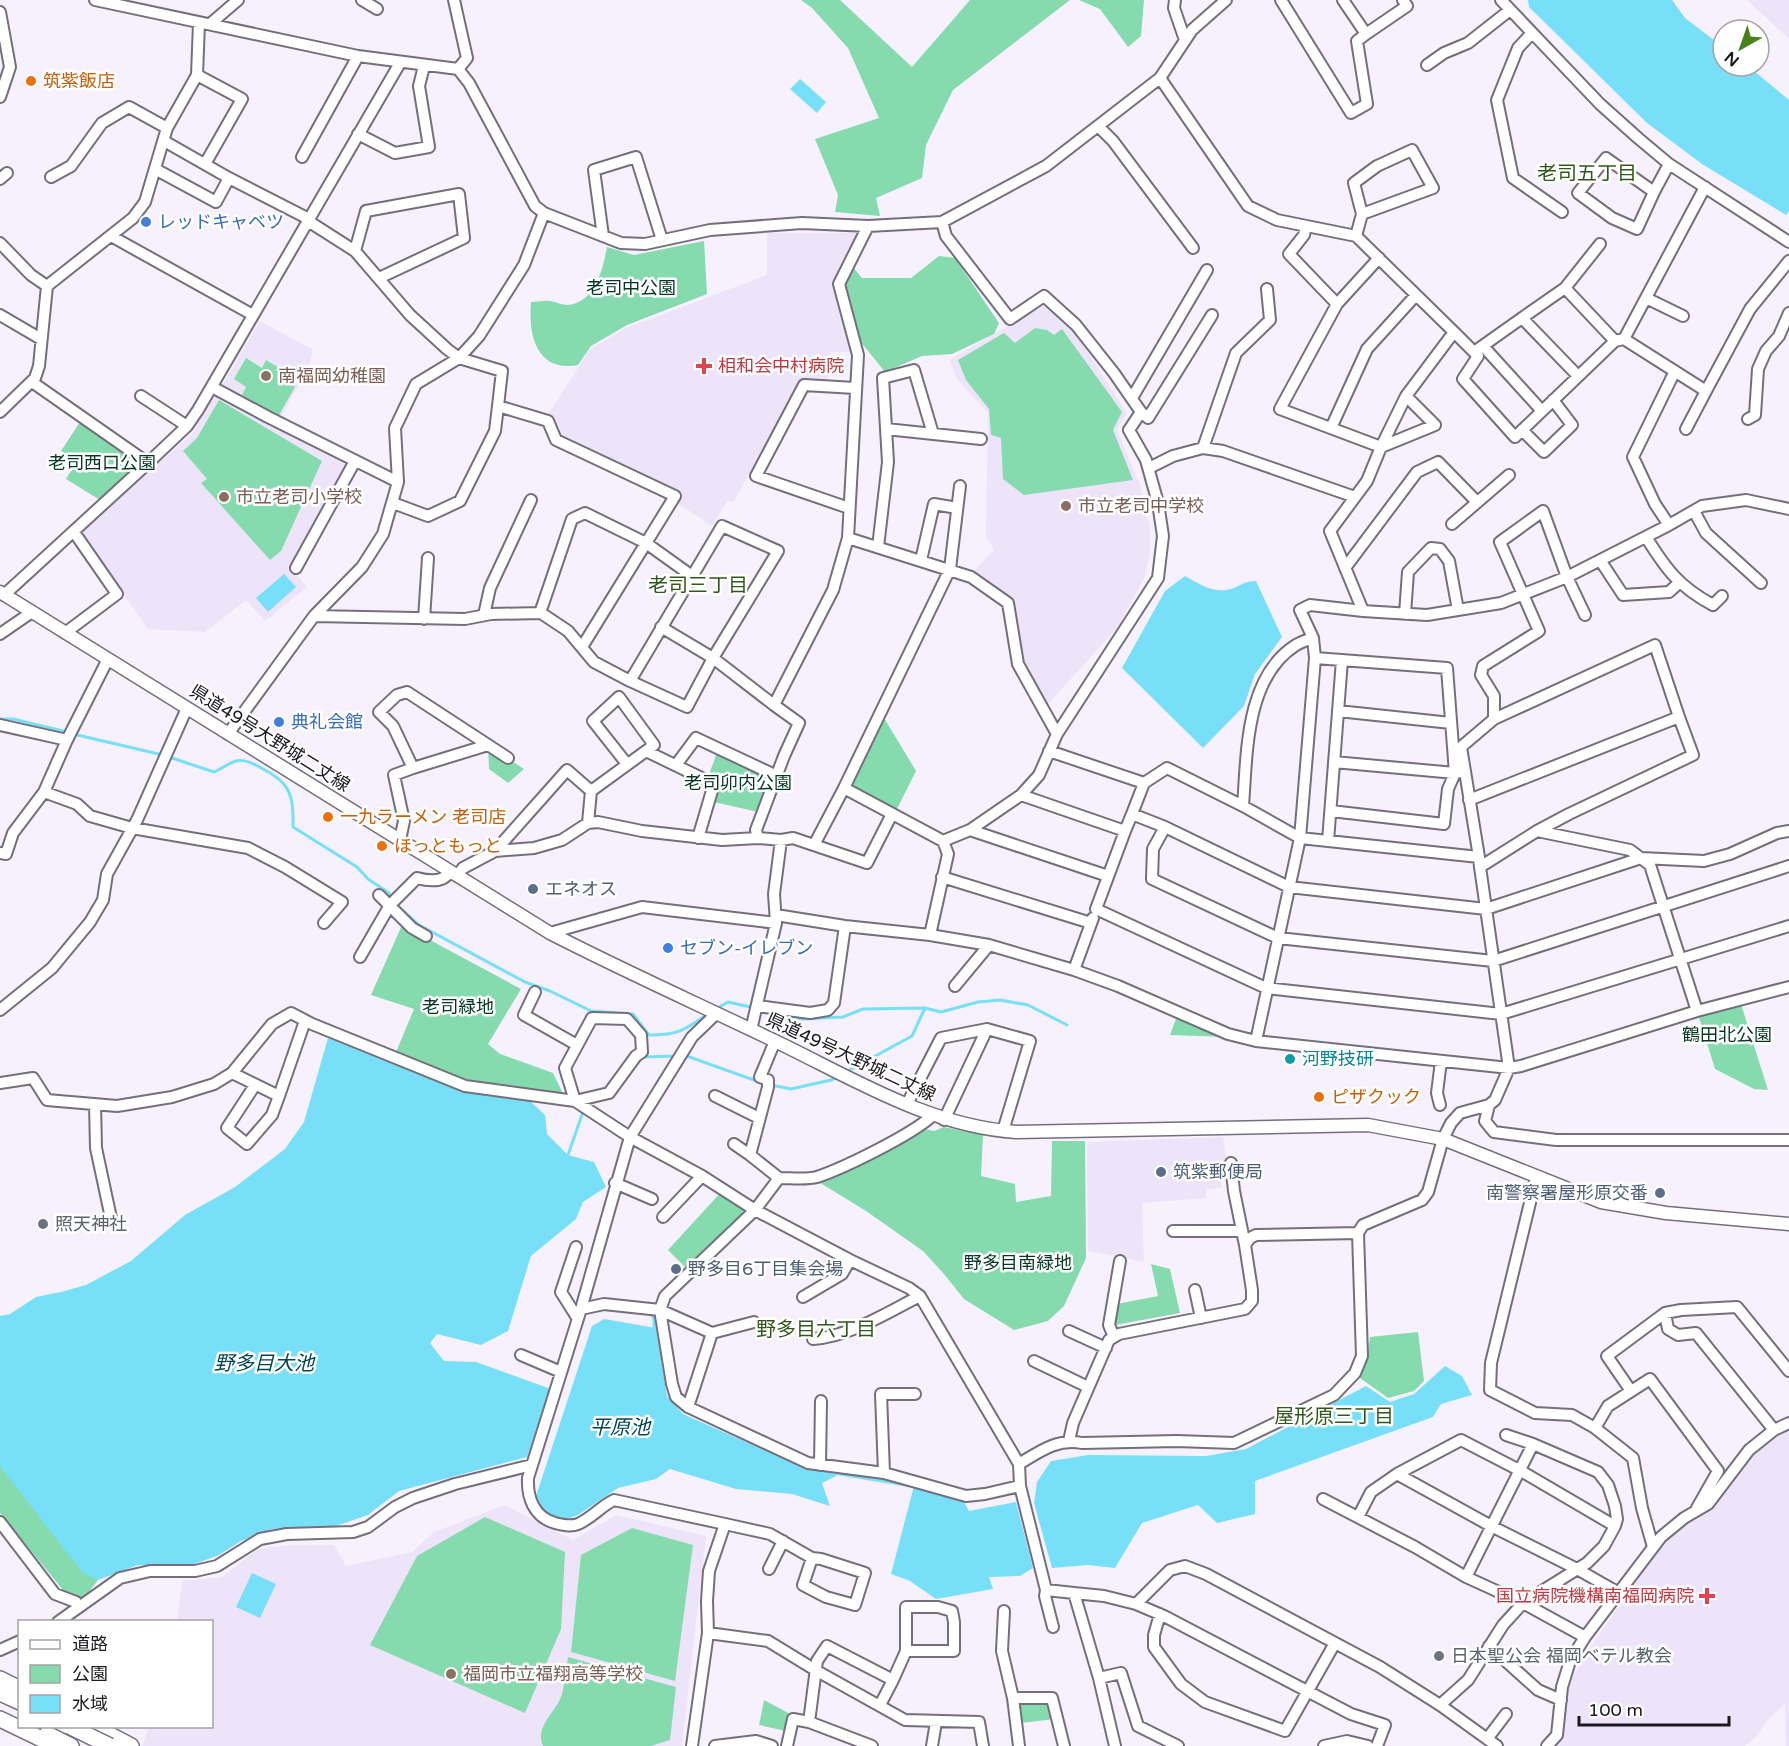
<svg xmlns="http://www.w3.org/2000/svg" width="1789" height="1746" font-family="'Varela Round','Noto Sans JP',sans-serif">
<rect width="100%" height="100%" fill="#f7f1fd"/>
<path fill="#eee4f9" d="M1747,0H1789V39Z
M767,233H858L835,284L851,352H831L827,382L801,381L734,501H727L712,526L677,503L682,493L563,437L556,420L549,413L590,349L626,328L767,275Z
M1043,306L1073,330L1127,413L1117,430L1140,485L1150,528V552L1145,576L1117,628L1048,704L1023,660L1011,601L973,572L994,550L986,536L988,413L957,379L949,360Z
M260,321L313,350L309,366L280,419L222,386Z
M216,393L347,462L290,566L307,587L265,621L246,600L205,632L148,629L80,533L192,434Z
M1223,1137L1229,1180H1221V1188L1206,1189V1198L1142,1203L1144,1262L1088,1251L1087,1142Z
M1789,1429V1746H1786L1785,1704L1769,1718L1755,1738L1745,1746H1555L1560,1740L1568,1685L1596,1639L1655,1554L1666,1539L1715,1503L1754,1451L1776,1436Z
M505,1505L573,1540L616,1515L706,1536L682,1746H142L149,1727L212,1726V1622L177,1621L182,1581L222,1577L258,1549L291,1545H334L346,1566L412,1552L434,1532Z"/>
<path fill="#85dbae" d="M801,0H840L912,67L970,0H1070L953,90L926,145L922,178L876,198L880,216L835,212L838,195L815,139L879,118L848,48L812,8Z
M1079,0H1144L1141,36L1128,47L1100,9Z
M704,241L707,294L627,325L591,346L578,365C536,373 528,334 531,302C537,302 544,300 550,301C557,302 561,305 568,305C596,302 603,268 607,247L634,255Z
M939,256L955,258L999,323L994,334L952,354L922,356L885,372L860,341L843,284L852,266L862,278H911Z
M1035,328L1047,330L1054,335L1062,329L1122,412L1113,430L1133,480L1024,495L1003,479L1001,438L991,435L989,409L966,380L958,360L1004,333L1015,343Z
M246,358L262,368L266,360L291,375L287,382L295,387L278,417L242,395L246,387L234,379Z
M219,400L322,461L281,551L270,560L201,483L207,479L183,451L197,438Z
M82,419L140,461L100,500L66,479L77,461L61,451Z
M881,713L916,771L894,815L844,788Z
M488,745L524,769L508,783L489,769Z
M719,747L777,776L763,813L709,801L714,784L707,780Z
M402,925L521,989L488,1044L500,1054L553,1073L566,1100L465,1086L394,1057L414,1009L371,995Z
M1740,1001L1768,1090L1754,1089L1715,1069L1697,1011Z
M1177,1016L1227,1037L1170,1035Z
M944,1127L983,1135L981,1176L1015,1184L1016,1202L1051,1196L1052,1141H1085L1086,1258L1064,1306L1048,1321L1014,1330L964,1299L944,1274L923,1251L866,1211L817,1181L921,1128L934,1131Z
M723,1190L755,1210L690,1272L668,1250Z
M1151,1264L1170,1269L1180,1313L1115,1325L1117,1304L1158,1296Z
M1418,1332L1424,1381L1414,1391L1388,1398L1360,1378L1367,1359L1370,1337Z
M0,1461L98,1580L77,1607L0,1513Z
M485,1517L565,1552L561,1629L525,1713L370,1645L417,1556Z
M632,1528L693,1545L675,1681L571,1652L581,1555Z
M568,1657L676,1687L670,1740L651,1746H543C534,1726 557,1712 562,1694C565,1682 566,1669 568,1657Z
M764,1700L790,1714L786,1731L759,1725Z
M1044,1701L1051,1706L1055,1719L1021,1723L1018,1704Z"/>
<path fill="#77e0f8" d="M1528,0H1672L1685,18L1723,47V66H1748L1789,100V211L1786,215L1702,164L1647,123L1529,7Z
M800,79L826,102L817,113L790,89Z
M284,574L296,587L268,612L256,598Z
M1185,576C1201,585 1215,595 1234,588C1243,584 1246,581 1256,581L1282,637L1255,674L1244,706L1203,748L1122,668L1165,591Z
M328,1038L458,1090L530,1101L545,1115L547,1134L568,1155L594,1162L606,1187L583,1202L576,1219L531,1256L508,1331L481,1345L437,1334L430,1343L444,1361L476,1362L551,1389L527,1457L399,1491L368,1515L336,1526L273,1529L241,1541L219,1555L189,1566L138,1565L98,1580L82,1572L0,1466V1316L10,1314L36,1297L61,1292L86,1285L131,1261L185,1215L235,1187L285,1149L304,1122Z
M604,1319L656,1328L667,1396L683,1414L807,1469L840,1474L822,1483L830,1506L792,1494L736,1489L670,1469L656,1479L618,1488L578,1515L564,1520L544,1511L535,1499L592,1326Z
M1445,1366L1462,1376L1472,1395L1441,1404L1433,1417L1255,1481V1514L1217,1523L1198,1505L1142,1523L1115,1568L1088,1565L1052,1568L1034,1503L1037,1482L1051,1461L1088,1455L1206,1456L1246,1449L1366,1386L1390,1402L1414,1394Z
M914,1486L963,1500L969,1511L1016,1502L1033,1568L1020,1576L989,1577L993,1589L936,1599L910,1581L891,1574Z
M252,1573L276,1584L260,1618L236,1607Z"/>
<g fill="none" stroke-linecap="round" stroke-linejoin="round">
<path stroke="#77e0f8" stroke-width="3" d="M0,719H13L67,732
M73,734L163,755
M169,757L214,772C221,769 229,763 236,761C246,759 254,764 263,769C291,783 294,797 293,827L357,867L368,879L389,893L398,906L419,925L525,982L550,991L591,1011L633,1014L649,1035C678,1035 685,1030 708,1014
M716,1009L728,1002L755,1008
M775,1013L803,1019L843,1017L863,1009L925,1008L941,1012L978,1002L1000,1000L1028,1005L1067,1025
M684,1055L765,1084
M642,1057L677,1056
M846,1072L912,1036L925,1008
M771,1085L791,1089L831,1080L838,1077
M568,1155L584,1109
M651,1313L654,1319V1328
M840,1474L906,1485"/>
<g stroke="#756f7c" stroke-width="14">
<path id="minor" d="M95,0L358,56L458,69L469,83L535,206L544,213L524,265L479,336L459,358L416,384L395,428L398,482L383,534L362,567L314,616L228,734
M362,0L377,9
M454,0L467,58L458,69
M1175,0L1174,8L1185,40
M1281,0L1351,113L1367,104L1357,41L1366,34L1343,0
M1501,0L1600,104L1638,138L1669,164L1789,242
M0,12L10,67L0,97
M210,24L238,0
M1532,33L1518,48L1497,100L1513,178L1562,212
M1366,34L1407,6L1403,0
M1427,65L1444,53L1468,43L1510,10
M197,75L242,99L205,164
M1160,78L1248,206L1277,220L1356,236L1454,332
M1098,126L1113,141L1193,248
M358,134L395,153L429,147L419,86L424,66
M164,141L229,178L309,219
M302,157L358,56
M155,169L216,202L229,178
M51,177L71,166L102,123L129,107L167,128
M0,179L7,173
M1654,192L1606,158L1578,193L1612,218L1637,229L1654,192L1669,164
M544,213L621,243L645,244L710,230L802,223L868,226L839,284L858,355L848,538L971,577L1008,603L1018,664L1057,734L1039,775L1021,795
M308,221L355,251L410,315L447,349L459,358L502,371L498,406L548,421L556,440L675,496L582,647
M942,222L946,236L1010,319L1044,296L1076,325L1114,373L1141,412L1129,430L1146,460L1158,503L1163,536L1158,578L1057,734
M868,226L942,222L1046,166L1160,78L1192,30L1226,0
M1306,226L1304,235L1289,254L1337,304
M111,236L253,315
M603,236L594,170L636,157L662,240
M1356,236L1362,214L1354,183L1377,166L1412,150L1433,188L1362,214
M0,243L31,275L47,286L39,366L35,378L0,412
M355,251L366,211L459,194L464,238L379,278
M1379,258L1337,304L1280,409L1381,447L1435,425L1406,396
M47,286L133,218L145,202L167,128L197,75L199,23
M1565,288L1615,341
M1646,298L1683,316
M0,315L41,339
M1522,318L1565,288L1600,244
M1624,339L1706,391L1750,309L1789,261
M1483,346L1542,411
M1474,352L1522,318L1578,376
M32,382L148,463
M212,387L268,417L398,482
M141,396L187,426
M1132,398L1207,270
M1141,412L1148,418L1212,315
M1748,419L1755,415L1758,369L1766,351L1779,336L1789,313
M1331,428L1367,349L1416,295
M886,429L981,439
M1686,429L1706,391
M1522,430L1544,452L1572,425L1553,400
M1203,448L1236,353L1270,320L1267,289
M1149,468L1173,456L1203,448L1223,451L1355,497
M393,503L428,516L460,501L495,431L498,406
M849,508L756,476L804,385L855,388
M1694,511L1706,533L1761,583
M1452,524L1509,475
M1669,525L1702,506L1746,500L1789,509
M722,526L778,551L713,658L687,707L630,681Z
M1646,537C1666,569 1679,587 1713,605L1722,596
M878,547L888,462L883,378L914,370L933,434
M921,560L934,504L957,508
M1600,560L1623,595L1669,592L1680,582
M296,568L355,461
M1345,568L1417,472L1438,462L1477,502
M4,595L148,463L187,426L198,410L400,63
M1363,611L1427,615L1501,603L1567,577L1669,525L1655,504L1633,457L1675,371
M540,613L572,519L585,513L646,543L692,576
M1405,614L1408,572L1431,548L1440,549L1449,561L1458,610
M484,615L490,588L531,500
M314,616L465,619L491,614L541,613L568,631L594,662L630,681
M424,619L428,558
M661,627L713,658L774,705L833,590L848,538
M65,633L117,594L74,532
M0,634L32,612
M1315,658L1447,668L1455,773L1460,772
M1338,711L1451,723
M1494,719L1655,645L1679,717
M0,725L67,740L108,659
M646,751L714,784L698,838
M1049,751L1144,783L1132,814
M676,765L696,738L777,776
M413,768L488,745
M1144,783L1167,768L1243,806L1300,838L1479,857L1480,867L1537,831L1630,850L1650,865L1697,1011L1789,987
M844,788L950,569L960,486
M591,791L646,751L654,745L619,697L593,721L627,764
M44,792L77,804L90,816L132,828L248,848L285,867L342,902L324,923
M1469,800L1679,717L1693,755L1569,814L1537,831
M1243,806C1247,754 1245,677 1296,645C1301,642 1307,640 1313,638
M1331,811L1444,824L1448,789L1455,773L1334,762
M1165,827L1153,849L1152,879L1278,938L1493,961L1789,866
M970,830L1108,876
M1125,831L1096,909L1266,988L1501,1014L1789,926
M758,838L756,830L784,756L799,723L774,705
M400,840L404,821L394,775L413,768L393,726L379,712L397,695L407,692L508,758
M1328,841L1342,660
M814,845L844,788L943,841L970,830L1021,795L1125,831L1132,814L1165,827L1289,887L1486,909L1641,858L1704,861L1730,854L1777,833L1789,831
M495,851L567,770L591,791L588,823
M0,853L6,854L13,833L44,792L67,740
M1479,857L1461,747L1494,719V696L1481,675L1483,666L1539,631L1500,542L1543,511L1567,577L1585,615
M457,876L463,868L495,851L534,848L562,840L588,823L598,822L642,831L722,840L758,838L781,840L793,838L867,863L892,814
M942,877L1091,923
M379,895L412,928L426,936
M776,915L845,926L930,935L989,945L1074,970L1118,986L1228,1034L1256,1041L1509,1068L1521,1066L1697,1011
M550,933L642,907L776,923
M930,935L948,854L943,841
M360,957L390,905L417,878C428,881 443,883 450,872
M1074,970L1093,918
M955,986L989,945
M535,992L524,1015L577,1045
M757,1006L810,1013L828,1010L834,1003L845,926
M0,1010L52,968L90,922L103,900L107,874L137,820L187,708
M751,1030L776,923L774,894L781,840
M775,1041L760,1077L768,1080V1087L750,1155L779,1178L755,1210L665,1296L660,1310L672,1384L676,1397L688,1407L808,1463L884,1473L966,1496L985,1494L1020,1486
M1256,1041L1300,838L1315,658L1313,638L1300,610L1310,605L1363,611L1330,531L1367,481L1381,447L1406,396L1454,332L1478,356L1463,379L1515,437L1615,341L1624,339L1705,187
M232,1073L279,1096L272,1115L247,1144L227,1128L255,1085
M0,1083L33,1078L47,1100L117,1106L172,1097L214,1084L232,1073L272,1024L291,1013L312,1024L465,1086L575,1101L609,1093L636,1056L642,1052L641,1035L627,1019L592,1018L565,1068L575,1101L630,1137L702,1176L755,1210L850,1260L909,1288L920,1296L1019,1464L1020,1486L1046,1590L1074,1593L1099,1678L1115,1746
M279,1096L305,1021
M715,1096L759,1118
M95,1104L96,1148L111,1218
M907,1104L941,1038L987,1029L1030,1041L1003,1131
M1440,1105L1437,1093L1441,1061
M1489,1105L1485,1121L1494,1132L1556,1140H1789
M944,1120L987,1029
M734,1144L750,1155
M1231,1163L1234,1191L1245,1245
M779,1178C791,1178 806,1180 817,1177C844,1168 911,1135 932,1116
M1536,1178L1491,1363L1490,1390L1535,1413L1572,1415L1595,1428L1633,1458L1642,1508L1653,1547
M615,1183L652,1199
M663,1217L702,1176
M1173,1231H1242
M576,1247L561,1292L578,1319
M1195,1290L1201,1318
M803,1297L842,1274L850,1260
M581,1309L604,1304L660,1310L712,1333L754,1322
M1069,1331L1106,1348
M1114,1337L1109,1325L1120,1261
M813,1339C851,1336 886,1313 920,1296
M521,1355L561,1372
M1034,1361L1088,1387
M1631,1391L1607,1356L1665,1313
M688,1407L712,1333
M1595,1428L1608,1406L1650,1379L1718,1471L1697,1508
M1774,1430L1696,1333L1678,1335L1668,1329L1665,1313L1681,1310L1737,1307L1789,1371
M1506,1435L1533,1444
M1069,1441L1073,1423L1109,1340L1119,1334L1245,1309L1252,1301V1290L1245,1245L1250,1238L1256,1235L1358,1233
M1019,1464C1039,1452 1057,1438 1082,1443L1177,1441L1234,1443L1334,1395L1355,1373L1362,1356L1358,1233L1363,1225L1422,1200L1428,1192L1443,1139L1451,1123L1460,1113L1489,1105L1495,1100L1509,1068L1480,867
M820,1465L821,1401
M884,1473L881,1394H915
M1397,1474L1491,1526L1577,1569L1619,1593
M1323,1499L1415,1547L1466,1577L1523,1603L1585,1637
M1358,1517L1371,1492L1397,1474L1461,1440L1521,1471L1615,1526L1604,1546L1587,1563L1523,1603L1503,1625L1468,1680L1440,1705L1497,1746
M0,1522L55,1594L76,1602L77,1607
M725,1524L770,1534L812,1558L821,1559L865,1573L855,1605L826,1597L803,1585L812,1558
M769,1569L783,1541
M1466,1577L1533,1444L1598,1472L1608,1485L1615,1506L1617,1519L1615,1526
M1046,1590L1045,1596L1053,1627
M1074,1593L1104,1596L1136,1604L1170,1570L1185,1566L1206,1574L1380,1667L1440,1705
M1136,1604L1164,1616L1351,1714L1385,1725L1377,1746
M1004,1611L1002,1651L1013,1698L1019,1746
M1160,1614L1154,1635V1647L1181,1684L1205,1702L1285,1731L1335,1643
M58,1622L120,1578L150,1571H195L217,1566L260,1539L287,1534L353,1532L368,1527L395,1507L413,1498L455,1484L532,1465
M708,1633L768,1641L817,1671L905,1720L979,1722L983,1746
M1489,1646L1538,1690L1561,1700
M0,1650L20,1641
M1099,1678L1121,1673L1138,1726L1178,1746
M893,1680L906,1651H954V1622L952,1611L938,1607H906V1651
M1013,1698H1052L1064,1746
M1487,1739L1506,1714
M692,1746L708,1633L707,1601L709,1571L725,1524L614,1500C601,1506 592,1518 578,1524C571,1527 563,1525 555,1523C534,1517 527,1498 528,1478L581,1309L630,1137L692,1037L716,1014
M715,1746L756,1741L772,1746
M787,1746L793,1719L809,1722
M872,1746L809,1722L817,1661L827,1646L893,1680L880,1705
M932,1746L936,1722
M1324,1746L1347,1741L1368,1746
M1547,1746L1557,1735L1562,1687L1570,1661L1585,1637L1661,1537L1684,1518L1708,1504L1749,1450L1774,1430L1789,1423"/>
</g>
<g stroke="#756f7c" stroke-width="15">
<path id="major" d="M0,592L550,933C624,971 700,1005 775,1041C852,1078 928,1126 1016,1132L1368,1125L1443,1139L1601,1202L1666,1213L1789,1224"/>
</g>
<g stroke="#756f7c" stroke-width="18">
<path id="highway" d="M0,1679L20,1689
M0,1693L20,1702
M0,1719L56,1746
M93,1726L131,1746
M47,1734L71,1746"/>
</g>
<use href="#minor" stroke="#fff" stroke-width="10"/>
<use href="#major" stroke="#fff" stroke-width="12"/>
<use href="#highway" stroke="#fff" stroke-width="15"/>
<g stroke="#756f7c" stroke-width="18" stroke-linecap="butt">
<path id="highway-bridge" d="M69,1726L110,1746"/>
</g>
<use href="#highway-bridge" stroke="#fff" stroke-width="15"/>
</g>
<g fill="#e8710a" stroke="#fff" stroke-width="2">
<circle cx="31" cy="81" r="6"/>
<circle cx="328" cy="817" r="6"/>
<circle cx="382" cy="846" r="6"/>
<circle cx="1319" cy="1097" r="6"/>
</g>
<g fill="#3f7fe0" stroke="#fff" stroke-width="2">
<circle cx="146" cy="222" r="6"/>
<circle cx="279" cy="722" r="6"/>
<circle cx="668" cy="948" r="6"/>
</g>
<g fill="#e0444e" stroke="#fff" stroke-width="2">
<path d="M701 357h6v6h6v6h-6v6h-6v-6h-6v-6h6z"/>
<path d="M1704 1587h6v6h6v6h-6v6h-6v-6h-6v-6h6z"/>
</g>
<g fill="#8d6e63" stroke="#fff" stroke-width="2">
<circle cx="266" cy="376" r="6"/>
<circle cx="224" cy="497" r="6"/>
<circle cx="1066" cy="506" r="6"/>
<circle cx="451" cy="1674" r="6"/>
</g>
<g fill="#5c6f8a" stroke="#fff" stroke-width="2">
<circle cx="533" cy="889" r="6"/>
<circle cx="1161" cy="1172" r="6"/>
<circle cx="1660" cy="1193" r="6"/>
<circle cx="676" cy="1269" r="6"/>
</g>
<circle fill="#0f9aa8" stroke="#fff" stroke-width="2" cx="1290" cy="1059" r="6"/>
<g fill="#6b7280" stroke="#fff" stroke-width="2">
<circle cx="43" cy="1224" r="6"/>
<circle cx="1439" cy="1656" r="6"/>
</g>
<g text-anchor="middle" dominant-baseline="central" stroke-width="5" stroke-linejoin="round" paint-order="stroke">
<g font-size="18" fill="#c56008" stroke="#fff" text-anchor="start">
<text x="43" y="81">筑紫飯店</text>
<text x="340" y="817">一九ラーメン 老司店</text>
<text x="394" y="846">ほっともっと</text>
<text x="1331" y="1097">ピザクック</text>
</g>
<g font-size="18" fill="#366cbe" stroke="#fff" text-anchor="start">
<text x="158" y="222">レッドキャベツ</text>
<text x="291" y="722">典礼会館</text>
<text x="680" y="948">セブン-イレブン</text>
</g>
<g font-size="18" fill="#053722" stroke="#fff">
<text x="631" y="288">老司中公園</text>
<text x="102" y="463">老司西口公園</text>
<text x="738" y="783">老司卯内公園</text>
<text x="458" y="1007">老司緑地</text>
<text x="1727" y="1035">鶴田北公園</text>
<text x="1018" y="1263">野多目南緑地</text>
</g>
<g font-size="18" fill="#be3a42" stroke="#fff" text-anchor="start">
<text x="718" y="366">相和会中村病院</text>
<text x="1694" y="1596" text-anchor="end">国立病院機構南福岡病院</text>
</g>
<g font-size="18" fill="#785e54" stroke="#fff" text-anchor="start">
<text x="278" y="376">南福岡幼稚園</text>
<text x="236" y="497">市立老司小学校</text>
<text x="1078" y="506">市立老司中学校</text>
<text x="463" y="1674">福岡市立福翔高等学校</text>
</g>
<g font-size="18" fill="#1c191f" stroke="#fff">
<text transform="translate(270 738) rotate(32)">県道49号大野城二丈線</text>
<text transform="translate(851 1057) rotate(25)">県道49号大野城二丈線</text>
</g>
<g font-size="18" fill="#4e5e75" stroke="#fff" text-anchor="start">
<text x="545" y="889">エネオス</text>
<text x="1173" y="1172">筑紫郵便局</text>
<text x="1648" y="1193" text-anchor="end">南警察署屋形原交番</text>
<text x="688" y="1269">野多目6丁目集会場</text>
</g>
<g font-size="18" fill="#0d838f" stroke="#fff" text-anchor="start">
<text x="1302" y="1059">河野技研</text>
</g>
<g font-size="18" fill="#5b616d" stroke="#fff" text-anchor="start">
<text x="55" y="1224">照天神社</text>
<text x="1451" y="1656">日本聖公会 福岡ベテル教会</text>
</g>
<g font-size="20" fill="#32571a" stroke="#fff">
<text x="1587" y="174">老司五丁目</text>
<text x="698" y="586">老司三丁目</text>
<text x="816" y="1330">野多目六丁目</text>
<text x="1334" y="1417">屋形原三丁目</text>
</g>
<g font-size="20" font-style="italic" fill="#014552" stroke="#fff">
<text x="264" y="1364">野多目大池</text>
<text x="620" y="1428">平原池</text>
</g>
</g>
<rect x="18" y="1620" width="195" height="108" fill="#ffffff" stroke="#a4a3a5" stroke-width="1.5"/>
<rect x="30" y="1640" width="30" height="9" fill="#ffffff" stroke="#a4a3a5" stroke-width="1.5"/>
<text x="72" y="1650" font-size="18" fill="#1c191f">道路</text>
<rect x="30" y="1665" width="30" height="18" fill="#85dbae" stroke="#a4a3a5" stroke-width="1.5"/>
<text x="72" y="1680" font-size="18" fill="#1c191f">公園</text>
<rect x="30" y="1695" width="30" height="18" fill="#77e0f8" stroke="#a4a3a5" stroke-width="1.5"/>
<text x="72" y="1710" font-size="18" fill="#1c191f">水域</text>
<g transform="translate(1741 48) rotate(220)"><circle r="28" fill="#ffffff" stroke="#a4a3a5" stroke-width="1.5"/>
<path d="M0-4.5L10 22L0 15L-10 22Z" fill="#47821d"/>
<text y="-9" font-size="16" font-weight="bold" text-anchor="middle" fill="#1c191f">N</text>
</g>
<path d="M1579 1716v9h150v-9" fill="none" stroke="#1c191f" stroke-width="3"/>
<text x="1588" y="1716" font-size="18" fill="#1c191f" stroke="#ffffff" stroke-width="4.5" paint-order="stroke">100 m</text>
</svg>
